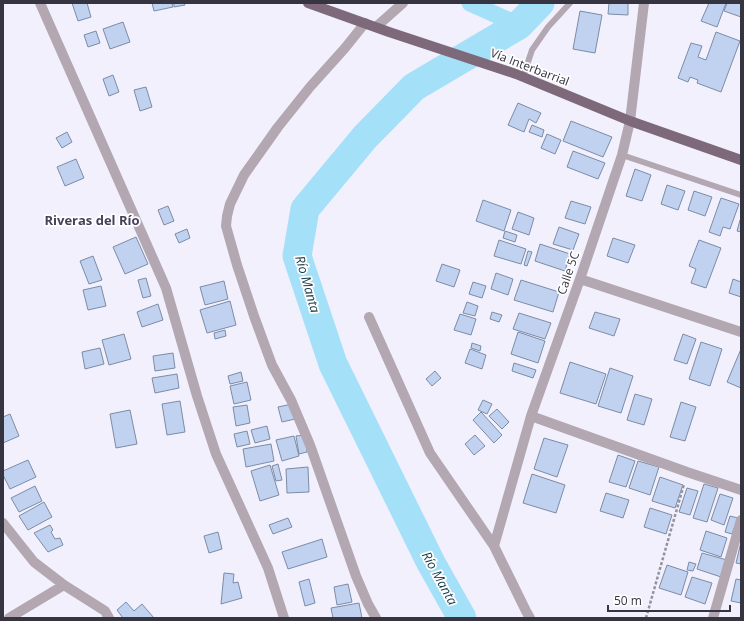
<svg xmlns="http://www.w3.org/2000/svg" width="744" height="621" font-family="'Open Sans',sans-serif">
<rect width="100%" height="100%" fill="#f3f0fd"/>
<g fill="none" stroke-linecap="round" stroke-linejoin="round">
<path stroke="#a5e0f9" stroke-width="17" d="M470,3L519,25"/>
<path stroke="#a5e0f9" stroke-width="29" d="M462,618L431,563L333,364L297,256L305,209L365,137L414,87L519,25L540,3"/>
</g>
<path fill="#c0d2ef" stroke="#7b8ca7" d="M72,3H87L91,17L78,21Z
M152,3H172L173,7L154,11Z
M174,3H184L185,5L174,7Z
M609,3H628V15L608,14Z
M709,3H726L717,27L701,21Z
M727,3H741V17L724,11Z
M580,11L602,15L595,53L573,49Z
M123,22L130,42L110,49L103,29Z
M96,31L100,43L88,47L84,35Z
M716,32L740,41L721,92L697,83L698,80L690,77L688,82L678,78L691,43L702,46L698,57L706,60Z
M113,75L119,92L109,96L103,79Z
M146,87L152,107L140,111L134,90Z
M518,103L541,113L536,123L529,119L524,132L508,125Z
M571,121L612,137L603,157L563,141Z
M532,125L544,130L542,137L529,132Z
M67,132L72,142L62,148L56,138Z
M547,134L561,140L555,154L541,148Z
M573,151L605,163L598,179L567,167Z
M76,159L84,178L65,186L57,167Z
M635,169L651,175L642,201L626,196Z
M667,185L685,191L678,210L661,204Z
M694,191L712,197L705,216L688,210Z
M721,198L739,204L730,229L723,227L720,236L709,232Z
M483,200L511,210L504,231L476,221Z
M571,201L591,207L585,224L565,218Z
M168,206L174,221L164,225L158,210Z
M518,212L534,218L529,235L512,229Z
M740,220H741V232L737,231Z
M559,227L579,234L573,250L553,244Z
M187,229L190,238L179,243L175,234Z
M505,231L517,235L515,242L503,238Z
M136,237L148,264L125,274L113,247Z
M613,238L635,245L628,263L607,256Z
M499,240L526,249L521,264L494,256Z
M699,240L721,248L706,288L691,283L696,269L689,266Z
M540,244L570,254L565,271L535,261Z
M528,251L532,252L527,266L524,265Z
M93,256L102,280L89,284L80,261Z
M442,264L460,270L454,287L436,281Z
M496,273L513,279L508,295L491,289Z
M146,278L151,296L143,298L138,280Z
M733,279L741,282V297L729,293Z
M521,280L559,292L553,312L514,300Z
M224,281L228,299L205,305L200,287Z
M473,282L486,286L482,298L469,294Z
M101,286L106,306L88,310L83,290Z
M230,301L236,325L207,333L200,310Z
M467,302L478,306L475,316L463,313Z
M158,304L163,320L142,327L137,312Z
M492,312L502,315L499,322L490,319Z
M595,312L620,319L614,336L589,328Z
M519,313L551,323L545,339L513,329Z
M460,314L476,319L471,335L454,330Z
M225,330L226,336L215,339L214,333Z
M518,332L545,341L538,363L511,354Z
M124,334L131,359L109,365L102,340Z
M683,334L696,339L687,364L674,360Z
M701,342L722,349L710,386L689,379Z
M472,343L481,346L480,351L471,348Z
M100,348L104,364L85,369L82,352Z
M470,349L486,355L482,369L465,363Z
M741,349V388L727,382Z
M173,353L175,368L155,371L153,356Z
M570,362L606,374L596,404L560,393Z
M514,363L536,370L533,378L512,371Z
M610,368L633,376L621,413L598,406Z
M435,371L441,378L432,386L426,379Z
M241,372L243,381L230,384L228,376Z
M177,374L179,388L155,393L152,378Z
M247,382L251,400L234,404L230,386Z
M635,394L652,399L644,425L627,420Z
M483,400L492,404L487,414L478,410Z
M180,401L185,432L167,435L162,404Z
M681,402L696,407L685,441L670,437Z
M292,404L295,419L282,422L278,407Z
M247,405L250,423L236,426L233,407Z
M497,409L509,422L502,429L489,416Z
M130,410L137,444L116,448L110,414Z
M481,412L502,435L494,443L473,420Z
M10,414L19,436L3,443V417Z
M267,426L270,439L255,443L251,430Z
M247,431L250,444L237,447L234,434Z
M305,435L307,452L299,454L296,436Z
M475,435L485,446L474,455L465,444Z
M294,436L299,456L282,461L276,440Z
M544,438L568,445L557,477L534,469Z
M271,444L274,461L246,467L243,449Z
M618,455L635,461L626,487L609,482Z
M28,460L36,477L10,489L3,475V471Z
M638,461L659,467L650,495L629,488Z
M278,464L282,480L276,481L272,466Z
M270,465L279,495L260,501L251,471Z
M308,467L309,492L287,493L286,469Z
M532,474L565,485L556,513L523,503Z
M660,477L683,485L675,508L652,501Z
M704,484L718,488L707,522L693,518Z
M35,486L42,501L19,512L11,498Z
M687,488L698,491L690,515L679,512Z
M606,493L629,500L623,518L600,511Z
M720,494L733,498L724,525L711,520Z
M44,502L52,517L28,530L19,516Z
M650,508L672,515L666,534L644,527Z
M730,516L738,518L732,534L725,532Z
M288,518L292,527L273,534L269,525Z
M50,525L53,530L51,532L55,539L60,538L63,545L48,552L34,533Z
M706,531L727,538L721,557L700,550Z
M218,532L222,549L209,553L204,536Z
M322,539L327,557L288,569L282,552Z
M741,542V564L736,563Z
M702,553L727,560L721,577L697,569Z
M689,562L696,564L693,571L687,570Z
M667,565L688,572L681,595L659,588Z
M224,573L234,574L233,583L238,582L242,598L221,604Z
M692,577L712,583L705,604L685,597Z
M309,579L315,603L305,606L299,582Z
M736,579L741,580V603L731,601Z
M348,584L352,602L337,605L334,587Z
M126,602L134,611L142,604L154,618H123L117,610Z
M359,603L362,618H333L331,608Z"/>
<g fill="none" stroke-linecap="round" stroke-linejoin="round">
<path stroke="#95929f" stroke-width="2.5" stroke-dasharray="3 2" stroke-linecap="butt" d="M646,618L684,484"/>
<path stroke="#b3a7b2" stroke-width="6" d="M523,77L532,50L548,27L570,3
M622,155L741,195"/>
<path stroke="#b3a7b2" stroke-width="10" d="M40,3L166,288L197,396L216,454L268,568L284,618
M365,23L345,48L310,87L278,127L244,175L230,204L227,216L226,226L237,265L254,316L272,365L291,400L310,445L356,576L368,604L376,618
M376,27L403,3
M580,279L741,332
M369,317L430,453L494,546L526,611L530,618
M531,416L687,472L741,490
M3,523L34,562L64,585L105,611L109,618
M494,546L531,416L580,279L622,155L630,121L644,3
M9,618L64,585
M713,618L741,520"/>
<path stroke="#7e697b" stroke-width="10" d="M308,3L389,32L516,74L630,121L741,160"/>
</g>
<g text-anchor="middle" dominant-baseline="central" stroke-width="3.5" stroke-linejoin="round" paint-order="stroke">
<g font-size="12" fill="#373441" stroke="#fff">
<text transform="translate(530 67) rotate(21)">Vía Interbarrial</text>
<text transform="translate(568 273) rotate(-71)">Calle 5C</text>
</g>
<g font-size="13" font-weight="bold" fill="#46405a" stroke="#fff">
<text x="92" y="220">Riveras del Río</text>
</g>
<g font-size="13" font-style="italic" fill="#163a47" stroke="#fff">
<text transform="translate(308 284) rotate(74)">Río Manta</text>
<text transform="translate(440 578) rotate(61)">Río Manta</text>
</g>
</g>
<rect width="744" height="621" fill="none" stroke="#373441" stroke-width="8"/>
<path d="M608 605v6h122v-6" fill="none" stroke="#373441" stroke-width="2"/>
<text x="614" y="605" font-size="12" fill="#373441" stroke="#ffffff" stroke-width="3" paint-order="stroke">50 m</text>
</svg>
